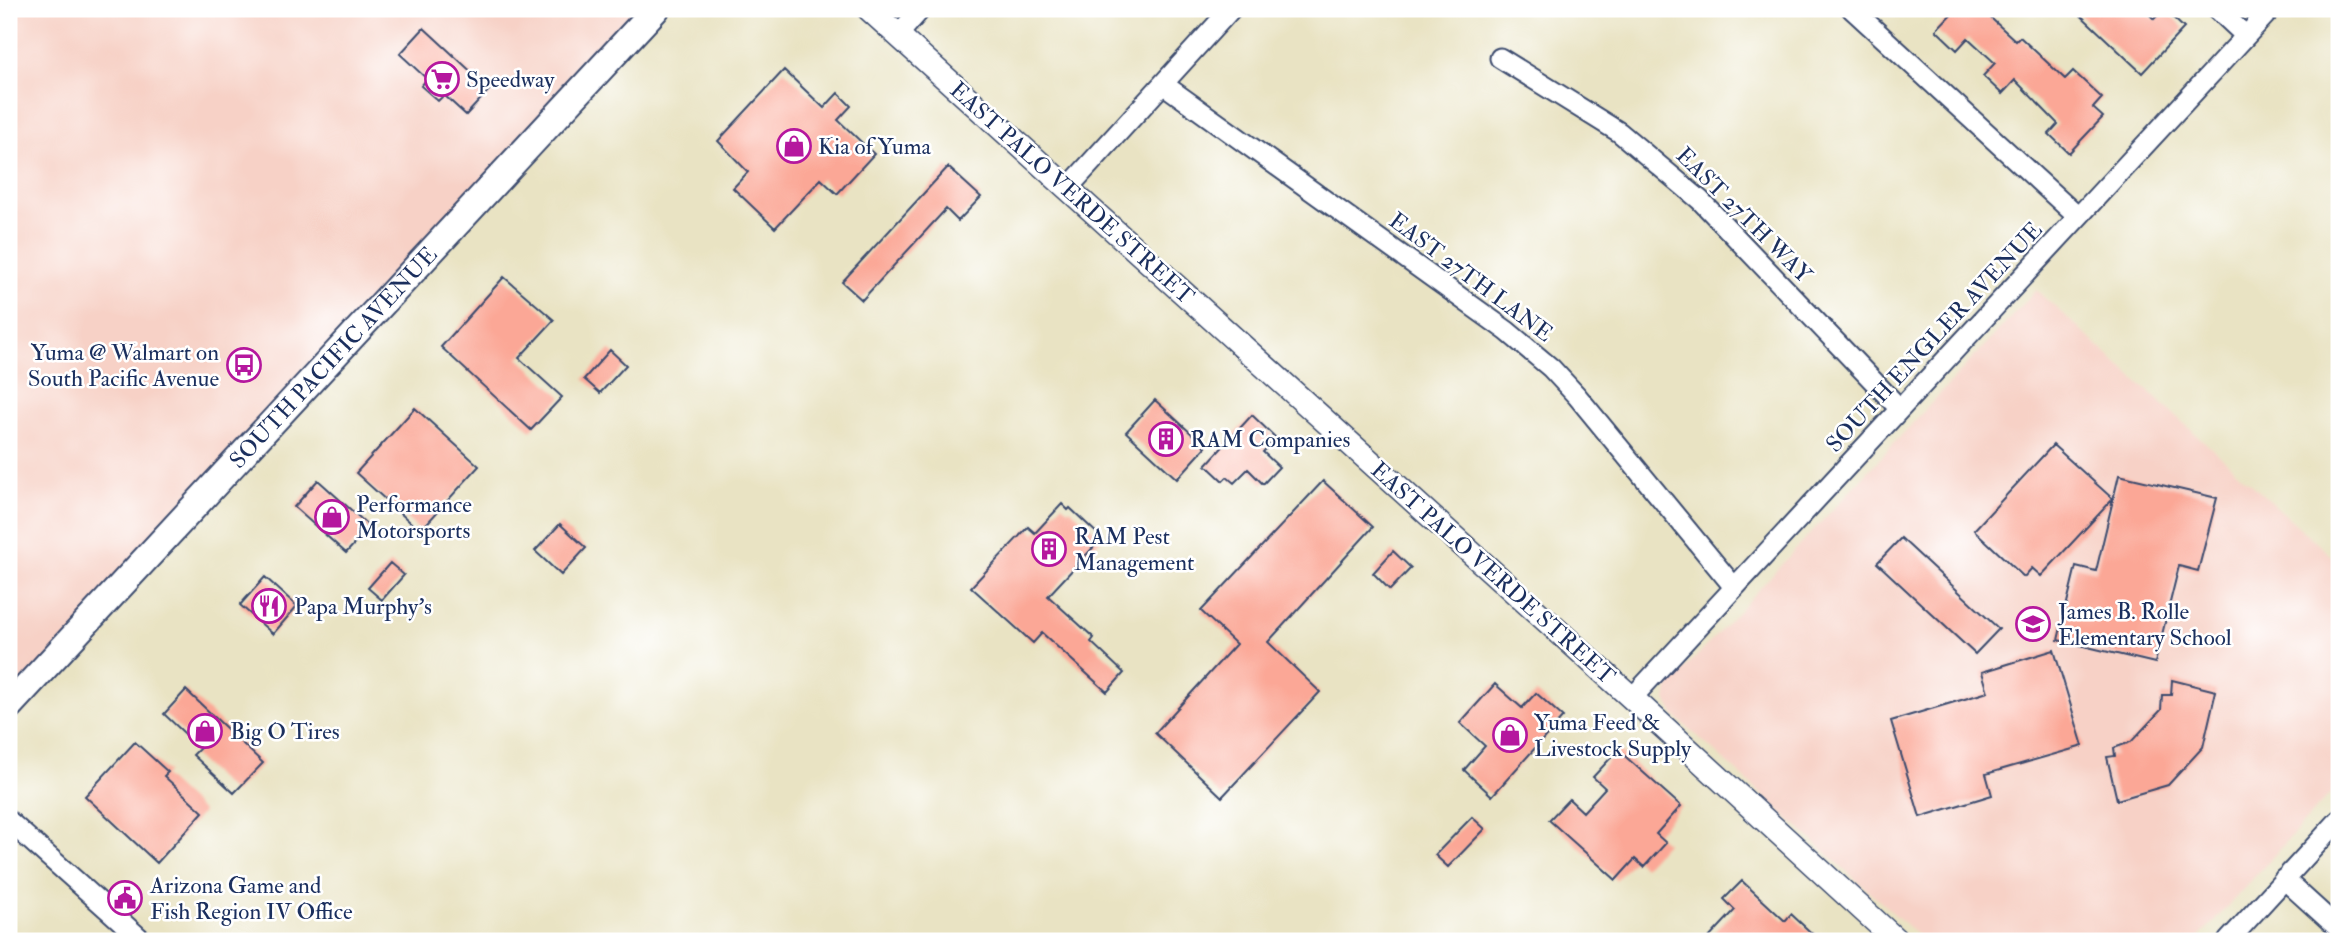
<svg xmlns="http://www.w3.org/2000/svg" width="2348" height="950" font-family="'IM FELL Double Pica',serif">
<rect width="100%" height="100%" fill="#fff"/>
<filter id="ink" filterUnits="userSpaceOnUse"><feTurbulence type="fractalNoise" baseFrequency=".0143" numOctaves="2"/><feDisplacementMap in="SourceGraphic" scale="14" xChannelSelector="R" yChannelSelector="G"/><feConvolveMatrix kernelMatrix="1 2 1 2 8 2 1 2 1" color-interpolation-filters="sRGB"/></filter>
<filter id="wash" filterUnits="userSpaceOnUse"><feTurbulence type="fractalNoise" baseFrequency=".00686" numOctaves="4" result="noise"/><feDisplacementMap in="SourceGraphic" scale="28" xChannelSelector="R" yChannelSelector="G"/><feGaussianBlur stdDeviation="1.57" result="paint"/><feColorMatrix in="noise" values="0 0 0 0 0 0 0 0 0 0 0 0 0 0 0 0 0 1.4 0 .05"/><feComposite in="paint" operator="in"/></filter>
<g filter="url(#wash)">
<rect width="100%" height="100%" fill="#e9e3c3"/>
<path fill="#f7d1c6" d="M9,9H656L9,706Z
M2036,290L2339,563V784L2196,941H1924L1675,716L1666,700L1669,686Z"/>
<g id="blocks">
<path fill="#fba796" d="M1956,9H1981L2016,41L2020,37L2065,79L2073,71L2102,98L2093,108L2103,117L2069,153L2049,134L2058,124L2015,80L2002,94L1983,76L1995,63L1968,38L1957,50L1936,30Z
M2074,9H2144L2154,19L2164,9L2184,28L2142,73Z
M424,28L490,89L466,115L444,95L438,101L421,86L427,79L400,54Z
M784,70L824,108L838,93L851,106L838,120L874,154L837,194L821,179L775,228L733,188L748,172L718,141Z
M948,167L981,197L958,221L946,209L862,300L842,282Z
M504,277L554,320L519,358L562,397L531,430L441,347Z
M610,350L626,365L600,393L584,379Z
M1155,400L1206,447L1177,479L1126,432Z
M415,408L479,466L420,531L356,473Z
M1252,415L1276,438L1263,452L1279,467L1263,484L1248,469L1234,483L1227,477L1223,481L1206,465Z
M2053,445L2113,499L2041,576L2032,568L2024,577L1974,530Z
M2119,475L2217,498L2198,571L2179,566L2155,663L2058,640L2076,566L2096,571Z
M318,480L370,527L346,553L294,507Z
M1323,481L1373,527L1268,642L1320,692L1222,797L1155,733L1236,644L1201,611Z
M1062,504L1068,510L1070,508L1102,538L1048,596L1094,638L1091,642L1124,673L1107,692L1042,633L1033,643L971,587L1028,527L1035,533Z
M560,524L586,548L561,575L535,551Z
M1901,538L1999,629L1975,654L1877,563Z
M1393,551L1411,568L1390,590L1373,573Z
M390,563L404,575L382,600L368,588Z
M265,577L297,606L273,634L240,605Z
M2054,650L2083,746L1986,774L1992,795L1920,817L1891,721L1988,692L1982,672Z
M2172,680L2216,691L2203,747L2168,785L2117,800L2107,757L2115,756L2114,748L2131,742L2161,710L2162,695H2171Z
M1495,684L1522,708L1536,693L1563,717L1492,796L1464,770L1485,746L1460,723Z
M186,690L263,763L234,793L193,755L200,748L164,714Z
M135,742L168,772L164,776L203,812L157,863L85,796Z
M1618,750L1681,806L1656,834L1666,843L1644,867L1635,859L1616,880L1549,820L1569,799L1583,812L1605,788L1593,777Z
M1472,817L1485,829L1448,867L1435,855Z
M1742,881L1785,921L1791,914L1820,941H1706L1735,910L1724,899Z"/>
</g>
</g>
<g filter="url(#ink)">
<use href="#blocks" fill-opacity="0" stroke="#3a4a6d" stroke-width="2"/>
<g fill="none" stroke-linecap="round" stroke-linejoin="round">
<g stroke="#3a4a6d" stroke-width="23">
<path id="minor" d="M1852,9L2078,217
M2217,9L2246,36
M898,35L921,9
M1500,58L1619,132L1700,200L1900,409
M1163,84L1507,331L1551,368L1577,396L1734,587
M1067,189L1231,9
M1632,698L2271,9
M9,821L143,941
M2284,879L2339,929
M2228,941L2339,820"/>
</g>
<g stroke="#3a4a6d" stroke-width="26">
<path id="tertiary" d="M869,9L1632,698L1897,941"/>
</g>
<g stroke="#3a4a6d" stroke-width="30">
<g id="secondary">
<path id="s1" d="M9,706L656,9"/>
</g>
</g>
<use href="#minor" stroke="#fff" stroke-width="19"/>
<use href="#tertiary" stroke="#fff" stroke-width="23"/>
<use href="#secondary" stroke="#fff" stroke-width="26"/>
</g>
</g>
<defs>
<g id="supermarket-ring" transform="scale(1.75)"><circle r="9.5" fill="#fff" stroke="#b5179e" stroke-width="1.5"/><path d="M-6-5.5h2.5l.6 2H6L4.5 2H-2.5L-4.4-4H-6ZM-1.5 3.2a1.3 1.3 0 1 0 .1 0ZM3 3.2a1.3 1.3 0 1 0 .1 0Z" fill="#b5179e"/></g>
<g id="shop-ring" transform="scale(1.75)"><circle r="9.5" fill="#fff" stroke="#b5179e" stroke-width="1.5"/><path d="M-5-2.5h2.3a2.7 3.5 0 0 1 5.4 0H5L5.5 6h-11ZM-1.5-2.5h3a1.5 2.3 0 0 0-3 0Z" fill="#b5179e"/></g>
<g id="bus-ring" transform="scale(1.75)"><circle r="9.5" fill="#fff" stroke="#b5179e" stroke-width="1.5"/><path d="M-5-6H5V4H4V6H2V4H-2V6H-4V4H-5ZM-3.5-4V0h7V-4ZM-3.5 1.2v1.5H-2V1.2ZM2 1.2v1.5H3.5V1.2Z" fill="#b5179e"/></g>
<g id="building-ring" transform="scale(1.75)"><circle r="9.5" fill="#fff" stroke="#b5179e" stroke-width="1.5"/><path d="M-4-6H4V6H1V3H-1V6H-4ZM-2.5-4.3h1.7v1.8h-1.7ZM.8-4.3h1.7v1.8H.8ZM-2.5-1h1.7V.8h-1.7ZM.8-1h1.7V.8H.8Z" fill="#b5179e"/></g>
<g id="restaurant-ring" transform="scale(1.75)"><circle r="9.5" fill="#fff" stroke="#b5179e" stroke-width="1.5"/><path d="M-5-6h1v4h1v-4h1v4h1v-4h1v5L-1.5 .5V6h-2V.5L-5-1ZM5-6V6H3V1.5H1.5Q1.5-4 5-6Z" fill="#b5179e"/></g>
<g id="school-ring" transform="scale(1.75)"><circle r="9.5" fill="#fff" stroke="#b5179e" stroke-width="1.5"/><path d="M0-5L7-2L0 1L-7-2ZM-4 1L0 2.5L4 1V4Q0 6-4 4Z" fill="#b5179e"/></g>
<g id="civic-ring" transform="scale(1.75)"><circle r="9.5" fill="#fff" stroke="#b5179e" stroke-width="1.5"/><path d="M-.6-6.5H3V-4.5H.6V-3L4-1V1h2V6H-6V1h2V-1L-.6-3ZM-1.2 2.5V6h2.4V2.5Z" fill="#b5179e"/></g>
</defs>
<g fill-rule="evenodd">
<use href="#supermarket-ring" x="442" y="79"/>
<use href="#shop-ring" x="794" y="146"/>
<use href="#bus-ring" x="244" y="365"/>
<use href="#building-ring" x="1166" y="439"/>
<use href="#shop-ring" x="332" y="517"/>
<use href="#building-ring" x="1049" y="549"/>
<use href="#restaurant-ring" x="269" y="606"/>
<use href="#school-ring" x="2033" y="624"/>
<use href="#shop-ring" x="205" y="731"/>
<use href="#shop-ring" x="1510" y="735"/>
<use href="#civic-ring" x="125" y="898"/>
</g>
<g text-anchor="middle" dominant-baseline="central" stroke-width="5" stroke-linejoin="round" paint-order="stroke">
<g font-size="23" fill="#1b2f5e" stroke="#fff" text-anchor="start">
<text x="466" y="79">Speedway</text>
<text x="818" y="146">Kia of Yuma</text>
<text x="219" y="352" text-anchor="end">Yuma @ Walmart on<tspan x="219" dy="26">South Pacific Avenue</tspan></text>
<text x="1190" y="439">RAM Companies</text>
<text x="356" y="504">Performance<tspan x="356" dy="26">Motorsports</tspan></text>
<text x="1074" y="536">RAM Pest<tspan x="1074" dy="26">Management</tspan></text>
<text x="294" y="606">Papa Murphy's</text>
<text x="2058" y="611">James B. Rolle<tspan x="2058" dy="26">Elementary School</tspan></text>
<text x="1534" y="722">Yuma Feed &amp;<tspan x="1534" dy="26">Livestock Supply</tspan></text>
<text x="230" y="731">Big O Tires</text>
<text x="150" y="885">Arizona Game and<tspan x="150" dy="26">Fish Region IV Office</tspan></text>
</g>
<g font-size="23" fill="#1b2f5e" stroke="#fff">
<text transform="translate(1072 193) rotate(42)">EAST PALO VERDE STREET</text>
<text transform="translate(1744 215) rotate(45)">EAST 27TH WAY</text>
<text transform="translate(1471 277) rotate(37)">EAST 27TH LANE</text>
<text transform="translate(1934 337) rotate(-47)">SOUTH ENGLER AVENUE</text>
<text stroke="none"><textPath href="#s1" startOffset="476">SOUTH PACIFIC AVENUE</textPath></text>
<text transform="translate(1493 573) rotate(42)">EAST PALO VERDE STREET</text>
</g>
</g>
<rect width="2348" height="950" fill="none" stroke="#fff" stroke-width="35"/>
</svg>
